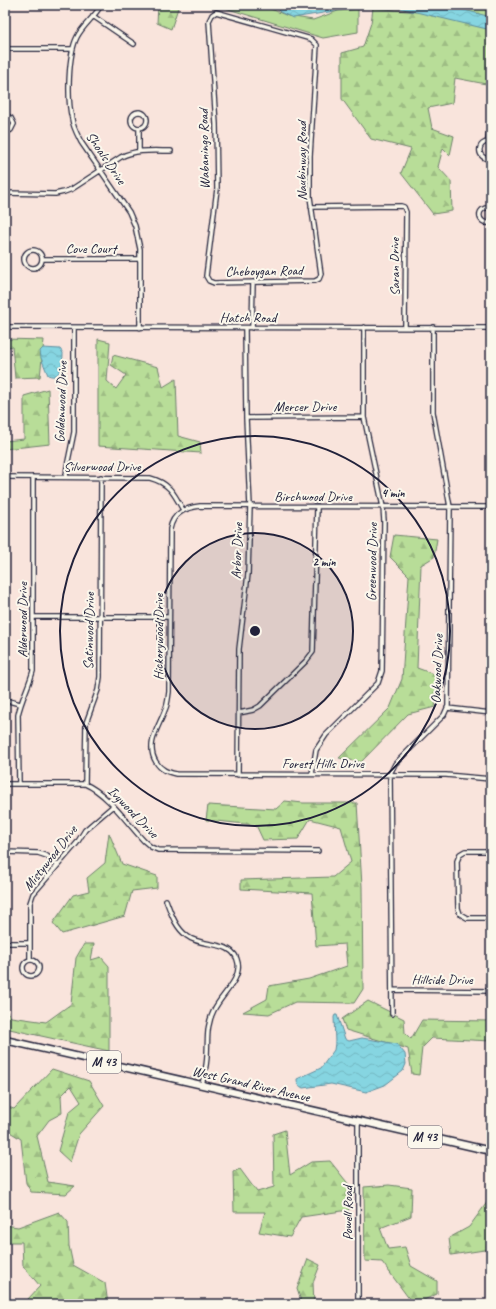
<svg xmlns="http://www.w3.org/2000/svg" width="496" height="1309" font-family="Caveat,sans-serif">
<defs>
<pattern id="forest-firs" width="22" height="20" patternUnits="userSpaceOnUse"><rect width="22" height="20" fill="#b8dd98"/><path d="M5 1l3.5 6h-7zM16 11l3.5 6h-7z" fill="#9ebd84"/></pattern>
<pattern id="water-waves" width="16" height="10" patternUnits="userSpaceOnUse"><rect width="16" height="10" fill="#86d5e1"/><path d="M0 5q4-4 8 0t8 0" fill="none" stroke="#73b7c2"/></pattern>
</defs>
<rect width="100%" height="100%" fill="#f9e4dc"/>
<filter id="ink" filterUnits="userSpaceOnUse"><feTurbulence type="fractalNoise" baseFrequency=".025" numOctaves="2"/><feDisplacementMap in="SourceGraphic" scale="8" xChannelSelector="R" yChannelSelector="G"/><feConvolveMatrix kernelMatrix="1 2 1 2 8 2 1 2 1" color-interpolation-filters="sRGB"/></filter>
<g filter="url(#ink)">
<path fill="url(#forest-firs)" stroke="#6d806a" d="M158,5H179L171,29L157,23Z
M431,5H491V85L455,78L452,103L428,108L432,128L454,136L450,155L443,148L438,167L451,181L452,211L433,214L401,173L411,149L371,139L342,99V53L363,47L371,23L373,8L418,12Z
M5,339L44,340L40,377L15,378L12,346L5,348Z
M98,339L110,342L107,381L116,389L126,375L111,365L113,355L158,367L163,387L176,379L178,436L200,442L201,453L98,446Z
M48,389L50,444L5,449V441L24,439V396Z
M394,535L437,539L434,557L421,565L417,668L439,676L435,707L408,714L361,762L339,758L390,708L402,679L409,576L390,557Z
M285,801L303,803H357L362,886L363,989L354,1003L295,1002L269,1014L243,1012L267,999L269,986L309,979L347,966L345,944L316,946L312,893L241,889V880L333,877L351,862L341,827L310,819L298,839L263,840L256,825L206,820L208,805L276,809Z
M109,833L122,864L157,876V888L132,891L125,916L62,934L53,923L73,895L89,891L87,878L105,863Z
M84,944H94L91,960L101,957L109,966V1051L5,1028V1009L11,1017L46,1022L71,1004L76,958Z
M368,1001L404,1019L405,1033L411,1039L422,1020L491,1021V1041L432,1038L422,1048L419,1075L412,1074L408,1049L346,1030L342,1019Z
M52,1069L89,1081L104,1106L79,1134L70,1162L58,1151L69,1112L81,1102L71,1086L61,1096L62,1113L49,1120L37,1136L48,1182L75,1186L66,1194L31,1192L26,1183L21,1139L5,1129V1106L14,1109Z
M285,1130L290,1175L311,1162L330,1161L354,1191L349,1210L301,1217L290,1237L259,1232L265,1212H234L233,1172L240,1169L257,1192L274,1187L273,1134Z
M389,1185L412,1188L411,1216L380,1228L388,1249L405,1247L411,1266L437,1281V1294L415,1304H413L382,1262L365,1261L364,1187Z
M491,1197V1249L451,1255L449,1238L469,1227Z
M59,1212L68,1222L69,1246L73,1265L105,1283L108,1304H31L28,1299L40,1286L23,1266L22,1242H5V1225L18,1227Z
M308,1259L320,1265L313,1283L314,1304H260V1301H301L297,1289Z"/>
<path fill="#b8dd98" stroke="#6d806a" d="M215,5H267L271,9L288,16L313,20L338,11L358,9V32L323,38Z"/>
<path fill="url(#water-waves)" stroke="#5e8d9f" d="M273,5H445L491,17V30L391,6L347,9L293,18L280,12Z
M43,348L60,349L63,353C63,362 61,381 48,375L41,358L40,351Z
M335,1015H337L345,1039L349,1041L362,1038L397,1044L405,1054L406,1064L403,1071L385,1085L366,1092L331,1084L303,1088C299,1086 297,1084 297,1079L321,1068L334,1050L335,1043L334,1017Z"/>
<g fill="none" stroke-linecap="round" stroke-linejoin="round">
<g stroke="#22223b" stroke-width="6">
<path id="minor" d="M101,5C95,17 83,25 77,37C68,55 67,99 72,119C73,127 77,134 81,142L129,212L135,226L140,249V328
M216,12L311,39L317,45L310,156V197L321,274L319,279L315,281L214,283L209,281L206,276L217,189L216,124L209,21L212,15Z
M93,16L134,44
M5,49H72
M131 120a8 8 0 1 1 16 0a8 8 0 1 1-16 0Z
M5,115L11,118L14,124L11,130L5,133
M139,128V151
M488,141L489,129L491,122
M491,142C476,140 476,160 491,159
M5,193L55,194L64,192L72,189L121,157C137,149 154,151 171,151
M311,207L401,206L404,207L406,212L405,327
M491,208C476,205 476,225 491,223
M24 259a9 9 0 1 1 18 0a9 9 0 1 1-18 0Z
M42,259H140
M5,327L491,328
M252,328L253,282
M246,418L364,417
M5,477L150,478C169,483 174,493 183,510
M66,477L67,466L74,432V328
M491,507L200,506C185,508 173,513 170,529L169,692C168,698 168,704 165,710C159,727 145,744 156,762C161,770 167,772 176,774L446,775L491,779
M33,617H169
M5,700L20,704
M447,708L491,713
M239,713L253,710L260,706L306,661L313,652L317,507
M312,774L316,750L326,735L378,683L382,671L384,521L383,507L364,417V327
M238,775L239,649L248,574L250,506L246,418L245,328
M5,784H85C108,794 127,823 144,841L151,847L158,850L318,851
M19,784L18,715C21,700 29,686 33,671V477
M85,784L86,723L98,690L100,677L101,477
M491,851H465L460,854L457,861L458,908L460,914L467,918H491
M5,852L38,853L47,856L57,865
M166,900C171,913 175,927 187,936C201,948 234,939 238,963C241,980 221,995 214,1010C206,1026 208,1038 207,1055C207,1065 204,1075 202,1085
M5,943H30
M23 968a8 8 0 1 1 16 0a8 8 0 1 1-16 0Z
M30,960V903L33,894L77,843L85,830L113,806
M392,990L491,991
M392,1014L390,774L395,764L444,715L448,706L450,507L433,412V327
M487,1150L491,1139
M358,1304V1122"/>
</g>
<g stroke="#22223b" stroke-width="9">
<path id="primary" d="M5,1040L491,1151"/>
</g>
<use href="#minor" stroke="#fbf7ec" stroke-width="3.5"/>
<use href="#primary" stroke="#fbf7ec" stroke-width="6"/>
</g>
</g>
<circle cx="255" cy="631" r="98" fill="#22223b" fill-opacity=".12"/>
<g fill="none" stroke="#22223b" stroke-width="2">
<circle cx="255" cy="631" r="98"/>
<circle cx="255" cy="631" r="195"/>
</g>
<g text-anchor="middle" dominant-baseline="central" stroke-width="4" stroke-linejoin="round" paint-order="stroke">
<g fill="#fbf7ec" stroke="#636270" stroke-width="1">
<rect x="87" y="1051" width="34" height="22" rx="3"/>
<rect x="408" y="1126" width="34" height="22" rx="3"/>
</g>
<g font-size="13" font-weight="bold" fill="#22223b">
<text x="104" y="1062">M 43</text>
<text x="425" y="1137">M 43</text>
</g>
<g font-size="14" fill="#22223b" stroke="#fbf7ec">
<text transform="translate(204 149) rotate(-91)">Wabaningo Road</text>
<text transform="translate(106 158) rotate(56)">Shoals Drive</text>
<text transform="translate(301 161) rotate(-90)">Naubinway Road</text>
<text x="91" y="248">Cove Court</text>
<text transform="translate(394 267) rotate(-90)">Saran Drive</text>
<text transform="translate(264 271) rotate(-1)">Cheboygan Road</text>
<text x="248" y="317">Hatch Road</text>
<text transform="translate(61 402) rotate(-88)">Goldenwood Drive</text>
<text x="305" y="406">Mercer Drive</text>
<text x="102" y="466">Silverwood Drive</text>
<text x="313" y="496">Birchwood Drive</text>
<text transform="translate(237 551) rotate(-88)">Arbor Drive</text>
<text transform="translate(372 562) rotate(-89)">Greenwood Drive</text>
<text transform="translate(22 620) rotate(-90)">Alderwood Drive</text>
<text transform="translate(89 631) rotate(-89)">Satinwood Drive</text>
<text transform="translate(158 637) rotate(-90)">Hickorywood Drive</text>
<text transform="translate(437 669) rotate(-88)">Oakwood Drive</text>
<text x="323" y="763">Forest Hills Drive</text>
<text transform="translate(133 812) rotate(46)">Ivywood Drive</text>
<text transform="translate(50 858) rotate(-52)">Mistywood Drive</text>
<text x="442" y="979">Hillside Drive</text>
<text transform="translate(251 1084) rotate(13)">West Grand River Avenue</text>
<text transform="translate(347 1213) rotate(-90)">Powell Road</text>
</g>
</g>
<circle cx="255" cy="631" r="6" fill="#22223b" stroke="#fbf7ec" stroke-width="2"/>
<g font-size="12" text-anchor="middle" font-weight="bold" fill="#22223b" stroke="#fbf7ec" stroke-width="4" stroke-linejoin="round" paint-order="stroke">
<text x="393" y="497">4 min</text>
<text x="324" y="566">2 min</text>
</g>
<rect width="496" height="1309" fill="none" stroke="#fbf7ec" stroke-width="20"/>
<rect x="10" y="10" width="476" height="1289" fill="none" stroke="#22223b" stroke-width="1.5" filter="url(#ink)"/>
</svg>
